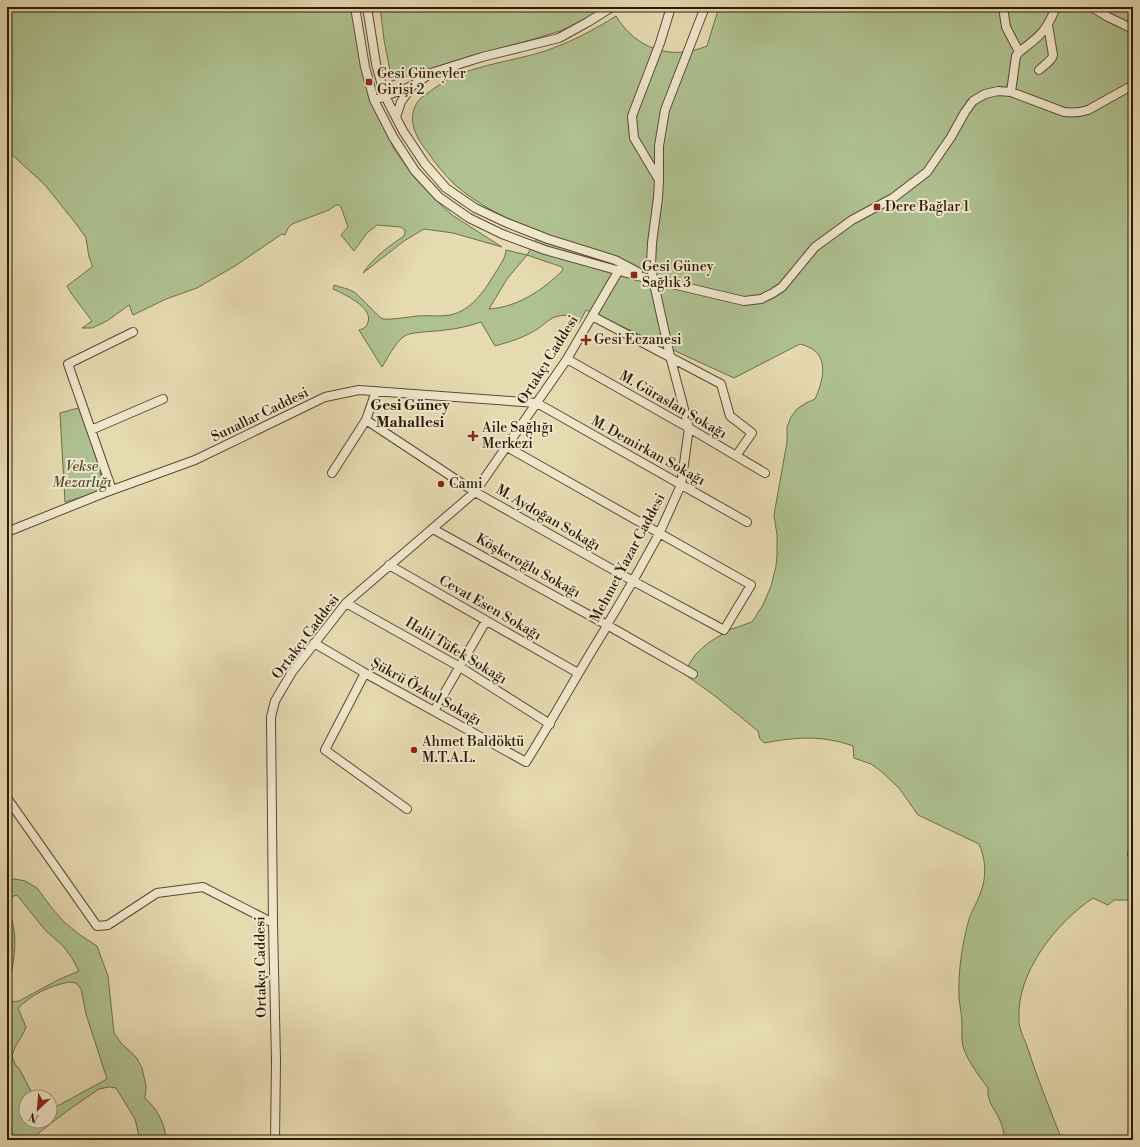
<svg xmlns="http://www.w3.org/2000/svg" width="1140" height="1147" font-family="'Libre Bodoni',serif">
<rect width="100%" height="100%" fill="#e6dab1"/>
<filter id="stains"><feTurbulence type="fractalNoise" baseFrequency=".005" numOctaves="4"/><feColorMatrix values="0 0 0 0 .2 0 0 0 0 .09 0 0 0 0 .02 0 0 0 .5 -.17"/></filter>
<radialGradient id="worn" r=".72"><stop offset=".6" stop-color="#630" stop-opacity="0"/><stop offset="1" stop-color="#630" stop-opacity=".3"/></radialGradient>
<path fill="#afc191" stroke="#6e6d4c" fill-rule="evenodd" d="M7,7H354L381,121L394,149L414,177L442,206L452,215L502,247L453,233L424,229L404,241L363,273C373,258 389,246 404,236L405,233V230L401,227L377,225L367,233L354,251L341,235L348,227L341,207L339,205H336L329,210L292,224L288,228L285,235L282,234L235,266L197,288L166,299L133,315L129,305L107,321L92,328H82L92,321L71,293L67,286L92,267V264L89,257L86,238L77,225L45,185L7,150Z
M380,7H605L582,21L560,31L534,39L471,56L392,81L384,40Z
M719,7H1133V900H1114L1108,905L1093,898C1056,923 1016,973 1019,1020C1019,1029 1024,1038 1027,1046C1037,1078 1050,1109 1062,1140H1005C1004,1132 1002,1125 999,1118C993,1107 987,1101 988,1088C979,1076 969,1063 964,1049C961,1041 962,1034 962,1025C962,1016 960,1007 959,998C958,971 962,945 969,919C972,910 977,903 980,894C987,877 986,860 979,844L918,815L899,788L881,771L871,764L854,758L853,746C822,735 796,737 764,743L760,739L758,731L715,696L683,673L696,654L708,643L729,630L752,622L763,605L771,586L776,566L777,556V535L774,515L787,442V427L791,417L797,409L806,403L815,399C825,377 830,351 800,344L734,378L586,310L579,323C573,317 567,314 559,316C550,317 543,326 536,330C523,338 509,342 495,346L481,322C469,326 457,329 445,330C435,332 410,331 403,337C394,345 388,357 382,367L359,330C363,329 367,327 368,322C373,307 344,294 333,289L334,285C341,288 348,288 354,292C361,297 379,318 383,319C390,320 409,317 417,316C428,315 439,317 450,315C471,311 484,291 494,275C498,268 506,258 506,250L527,255L541,232C510,221 479,206 454,184C444,174 435,163 427,151C415,137 405,116 420,99C423,96 428,93 432,90C464,65 508,63 545,51C571,42 594,30 616,16C636,49 671,61 707,46ZM527,255L562,267L563,270C543,290 518,307 489,309L507,279Z
M82,407L105,490L65,502L60,413Z
M15,879L25,881L37,888L51,907L64,922L80,935L97,946L108,976L114,1033L122,1044L136,1057L142,1068L146,1086L145,1098C157,1109 165,1123 166,1140H140L135,1119L116,1088L109,1087L99,1089L67,1111L35,1136L17,1139L7,1127V1056C11,1043 7,1029 7,1016C7,1004 5,988 7,976C9,965 12,954 12,942C11,930 7,918 7,906C17,930 16,945 12,970C10,977 6,991 9,997C11,1002 15,1002 19,1001L58,980L79,971L72,958L63,946L45,930L17,895L7,898V880ZM69,982L76,983L81,989L86,1014L107,1079L50,1110V1121H26V1097H34L20,1070L15,1064L12,1056L15,1047L23,1034L26,1027L18,1008C33,994 49,986 69,982Z"/>
<g fill="none" stroke-linecap="round" stroke-linejoin="round">
<g stroke="#5b4932" stroke-width="10">
<path id="minor" d="M355,7L365,67L374,100L393,137L415,171L439,197L469,218L502,234L545,250L634,275L744,301L761,299L773,293L782,287L815,247L852,220L893,198L927,172L951,137L965,112L973,101L985,94L998,91L1011,92L1064,112C1073,113 1079,113 1088,110L1133,85
M367,7L376,64L385,96L403,131L425,164L446,188L475,208L507,223L548,239L615,260L638,272
M1003,7L1006,27L1019,52
M1092,7L1108,17L1133,29
M1130,7L1133,11
M1039,70C1044,65 1052,61 1053,55L1048,25
M1011,92L1016,56L1019,52C1040,36 1046,32 1056,7
M380,98L412,86L431,73L482,57L559,38L588,22L612,7
M396,117L401,102L412,86
M659,178V146L665,110L705,7
M592,316L721,384L730,416L752,433L736,456
M567,359L689,428L765,473
M366,420L475,492L633,581L724,630L751,585L507,447
M91,430L163,399
M332,473L366,420L376,391
M112,490L68,364L133,332
M433,529L607,625L693,674
M7,532L104,493L195,460L325,397L359,390L537,403L747,522
M389,565L578,673
M346,603L460,667L550,724
M314,643L365,673L526,762C553,719 577,674 604,631L607,625L633,581L659,534L681,485L689,428L670,356L653,279L651,265L652,243L658,198L659,180L634,138L632,116L660,43L671,7
M365,673L325,750L407,809
M434,711L486,621
M7,798L97,926L108,925L157,893L203,887L273,923
M1132,854L1133,853
M275,1140L276,1061L273,923L271,717L275,701L292,672L346,603L475,492L567,359L619,270"/>
</g>
<use href="#minor" stroke="#efe7cc" stroke-width="8"/>
</g>
<g fill="#8f2418" stroke="#efe7cc" stroke-width="1.5">
<rect x="365" y="78" width="8" height="8" rx="2"/>
<rect x="873" y="203" width="8" height="8" rx="2"/>
<rect x="630" y="271" width="8" height="8" rx="2"/>
<path d="M584 334h4v4h4v4h-4v4h-4v-4h-4v-4h4z"/>
<path d="M471 430h4v4h4v4h-4v4h-4v-4h-4v-4h4z"/>
<circle cx="441" cy="484" r="4"/>
<circle cx="414" cy="750" r="4"/>
</g>
<g text-anchor="middle" dominant-baseline="central" stroke-width="4" stroke-linejoin="round" paint-order="stroke">
<g font-size="14" fill="#2d1908" stroke="#efe7cc" text-anchor="start">
<text x="377" y="74">Gesi Güneyler<tspan x="377" dy="16">Girişi 2</tspan></text>
<text x="885" y="207">Dere Bağlar 1</text>
<text x="642" y="267">Gesi Güney<tspan x="642" dy="16">Sağlık 3</tspan></text>
<text x="594" y="340">Gesi Eczanesi</text>
<text x="482" y="428">Aile Sağlığı<tspan x="482" dy="16">Merkezi</tspan></text>
<text x="449" y="484">Cami</text>
<text x="422" y="742">Ahmet Baldöktü<tspan x="422" dy="16">M.T.A.L.</tspan></text>
</g>
<g font-size="14" fill="#2d1908" stroke="#efe7cc">
<text transform="translate(548 360) rotate(-58)">Ortakçı Caddesi</text>
<text transform="translate(673 405) rotate(30)">M. Güraslan Sokağı</text>
<text transform="translate(260 415) rotate(-26)">Sunallar Caddesi</text>
<text transform="translate(648 451) rotate(29)">M. Demirkan Sokağı</text>
<text transform="translate(548 518) rotate(30)">M. Aydoğan Sokağı</text>
<text transform="translate(628 558) rotate(-62)">Mehmet Yazar Caddesi</text>
<text transform="translate(528 566) rotate(29)">Köşkeroğlu Sokağı</text>
<text transform="translate(490 608) rotate(30)">Cevat Esen Sokağı</text>
<text transform="translate(306 637) rotate(-53)">Ortakçı Caddesi</text>
<text transform="translate(456 651) rotate(31)">Halil Tüfek Sokağı</text>
<text transform="translate(426 692) rotate(29)">Şükrü Özkul Sokağı</text>
<text transform="translate(261 967) rotate(-91)">Ortakçı Caddesi</text>
</g>
<g font-size="14" font-style="italic" fill="#544b31" stroke="#efe7cc">
<text x="82" y="467">Vekse<tspan x="82" dy="16">Mezarlığı</tspan></text>
</g>
<g font-size="15" font-weight="bold" fill="#2d1908" stroke="#efe7cc">
<text x="410" y="405">Gesi Güney<tspan x="410" dy="17">Mahallesi</tspan></text>
</g>
</g>
<rect width="1140" height="1147" fill="none" stroke="#e6dab1" stroke-width="24"/>
<rect x="8" y="8" width="1124" height="1131" fill="none" stroke="#2d1908" stroke-width="2"/>
<rect x="12" y="12" width="1116" height="1123" fill="none" stroke="#2d1908"/>
<g transform="translate(38 1109) rotate(206)"><circle r="19" fill="#efe7cc" stroke="#a1957e"/>
<path d="M0-3L7 15L0 10L-7 15Z" fill="#8f2418"/>
<text y="-6" font-size="11" font-weight="bold" text-anchor="middle" fill="#2d1908">N</text>
</g>
<rect width="100%" height="100%" filter="url(#stains)"/>
<rect width="100%" height="100%" fill="url(#worn)"/>
</svg>
